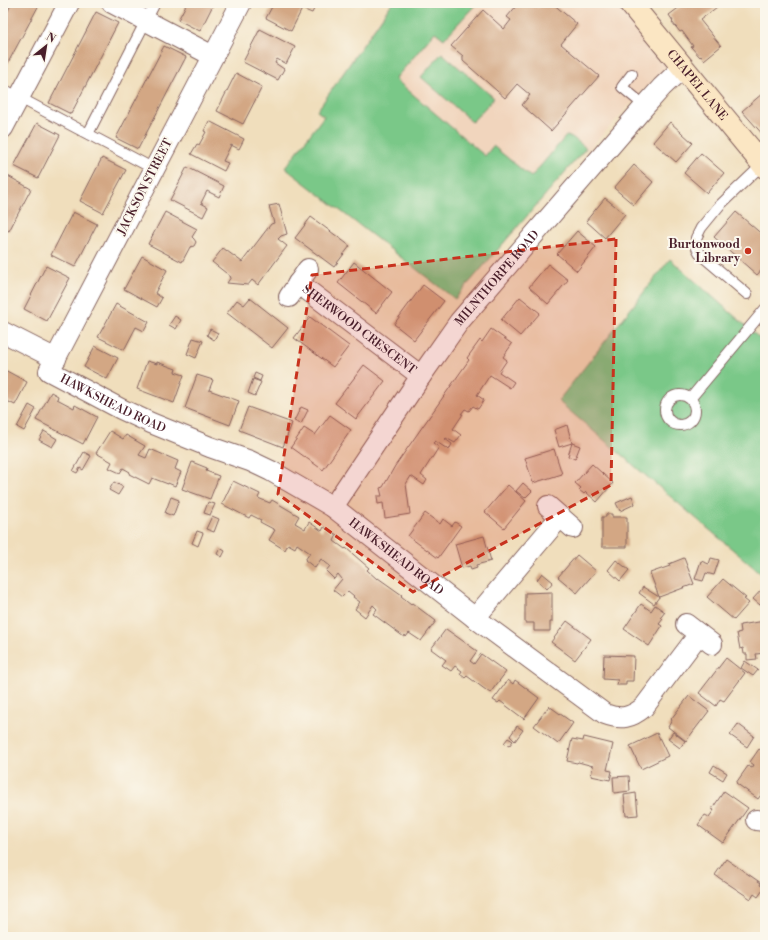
<svg xmlns="http://www.w3.org/2000/svg" width="768" height="940" font-family="'Libre Bodoni',serif">
<rect width="100%" height="100%" fill="#fbf7ec"/>
<filter id="ink" filterUnits="userSpaceOnUse"><feTurbulence type="fractalNoise" baseFrequency=".025" numOctaves="2"/><feDisplacementMap in="SourceGraphic" scale="8" xChannelSelector="R" yChannelSelector="G"/><feConvolveMatrix kernelMatrix="1 2 1 2 8 2 1 2 1" color-interpolation-filters="sRGB"/></filter>
<filter id="wash" filterUnits="userSpaceOnUse"><feTurbulence type="fractalNoise" baseFrequency=".012" numOctaves="4" result="noise"/><feDisplacementMap in="SourceGraphic" scale="16" xChannelSelector="R" yChannelSelector="G"/><feGaussianBlur stdDeviation="0.9" result="paint"/><feColorMatrix in="noise" values="0 0 0 0 0 0 0 0 0 0 0 0 0 0 0 0 0 1.4 0 .05"/><feComposite in="paint" operator="in"/></filter>
<g filter="url(#wash)">
<rect width="100%" height="100%" fill="#f0debc"/>
<path fill="#f1d5bd" d="M391,3H619L669,63L588,150L586,149L455,299L285,168L324,116L317,111L372,29Z"/>
<path fill="#7ac888" stroke="#62745a" d="M392,3H477L444,39L435,32L395,79L485,156L493,146L531,177L566,136L572,137L586,148L455,299L285,168L324,116L317,111Z
M442,53L494,98L472,122L421,77Z
M670,259L765,343V577L558,401Z"/>
<g id="blocks">
<path fill="#d3a784" d="M12,3H40L3,72V20Z
M187,3H214L200,31L178,20Z
M274,3H317L312,13L302,9L291,31L266,18Z
M516,3H532L538,8L542,3H552L577,24L561,44L599,76L551,131L522,105L530,95L517,84L505,98L463,61V56L451,46L483,10L504,29L511,20L507,17L518,4Z
M685,3H713L717,7L700,20L721,46L704,60L701,56L700,57L691,47L693,46L682,31L680,32L672,22L673,21L669,15Z
M96,12L118,23L71,114L49,103Z
M260,29L295,47L286,64L277,59L275,63L284,69L278,80L243,62Z
M164,46L186,57L138,149L116,138Z
M236,73L262,87L243,124L217,111Z
M763,93L765,95V137L742,111Z
M209,121L244,139L239,149L231,145L223,161L228,163L224,171L191,154L197,144L199,145L206,132L204,131Z
M670,122L693,143L676,162L653,142Z
M37,123L60,135L38,178L14,166Z
M701,153L724,173L707,193L684,173Z
M102,158L126,170L103,213L80,201Z
M634,165L653,182L634,205L614,188Z
M187,167L224,186L219,197L207,191L201,203L208,207L203,217L170,200Z
M8,176L31,189L9,231L3,228V185Z
M605,198L625,214L605,238L586,221Z
M279,204L287,234L281,236L278,239L287,246L258,285L252,280L248,285L227,283L231,277L212,262L223,248L242,262L271,224L274,223L269,206Z
M73,212L97,224L75,267L51,255Z
M165,212L197,229L192,237L194,239L196,242L194,246L190,247L182,262L148,244Z
M736,212L765,237V266L757,275L714,237Z
M311,217L350,246L334,267L295,238Z
M577,231L596,247L577,271L557,254Z
M142,256L167,270L155,293L162,298L157,307L124,289Z
M354,262L392,292L376,313L338,283Z
M548,264L568,280L548,304L529,287Z
M46,266L70,278L47,321L24,309Z
M423,285L444,301L414,340L394,324Z
M520,297L540,313L520,336L501,320Z
M250,298L288,328L272,348L227,313L237,300L244,305Z
M116,304L149,322L144,331L136,327L124,350L98,337Z
M175,316L181,320L176,329L169,325Z
M310,317L349,346L333,367L294,338Z
M210,329L218,333L214,340L207,335Z
M491,329L512,344L503,357L507,360L499,372L514,382L510,388L490,375L477,395L484,400L478,409L473,406L469,411L465,409L461,414H463L453,429L461,435L455,443L446,438L445,439L452,444L449,450L435,441L433,443L439,447L421,475L427,480L424,485L411,476L406,484L410,514L385,518L383,503L378,504L377,496H382L380,488L383,487L395,466L469,360L467,358L480,340L482,342Z
M193,338L203,341L196,358L187,354Z
M95,346L118,358L107,379L84,367Z
M147,361L157,364V362L176,369L175,372L184,375L174,403L137,389Z
M364,365L385,381L356,419L335,403Z
M3,369L27,382L15,405L3,399Z
M255,373L262,376L260,381L253,378Z
M197,375L213,380L209,390L239,401L230,425L185,408Z
M253,379L261,382L255,396L248,393Z
M51,392L58,396L57,399L74,408L75,405L97,417L83,444L36,420Z
M29,405L36,409L24,431L17,427Z
M248,407L292,423L283,447L239,430Z
M301,407L308,410L301,424L294,421Z
M330,415L351,430L323,470L291,447L304,428L315,435Z
M567,425L572,443L559,447L554,430Z
M44,431L57,439L52,447L39,440Z
M110,431L123,439L126,435L145,446L139,455L146,458L150,449L178,461L175,469L181,472L175,486L168,483V484L152,478L149,484L129,474L130,472L123,468L120,473L109,468L112,462L96,453Z
M572,443L580,446L575,459L568,456Z
M554,449L562,474L533,483L525,458Z
M84,452L91,456L83,470L80,468L77,473L73,471Z
M192,462L207,468L206,471L219,476L210,499L182,489Z
M592,464L613,483L597,502L586,492L584,494L579,490L581,488L575,483Z
M233,481L260,494L258,498L270,503L272,500L299,516L295,523L305,529L309,522L322,531L324,527L337,535L334,541L345,549L346,548L369,568L367,570L377,579L378,578L402,595L401,596L411,604L412,603L436,621L421,641L409,633L406,637L405,635L404,637L373,614L377,609L373,605L365,617L355,609L360,602L353,597L354,596L348,591L342,597L333,590L342,579L338,574L334,579L326,571L330,566L321,559L315,568L305,560L310,553L297,544L295,548L288,544L285,550L269,540L275,530L260,522L261,520L251,515L249,518L222,504Z
M114,482L123,487L118,495L109,490Z
M523,483L532,491L525,498L516,491Z
M508,485L526,501L504,528L485,512Z
M632,496L635,504L620,511L616,503Z
M171,497L179,500L173,516L165,513Z
M208,502L215,504L210,515L204,513Z
M425,513L440,524L443,519L452,526L455,522L461,526L438,558L408,536Z
M606,514H612V517H627V547H602V517H606Z
M212,516L219,519L214,532L206,529Z
M197,531L203,533L198,546L192,543Z
M484,536L491,561L476,565L477,568L471,570L470,566L462,568L455,544Z
M220,548L225,551L222,557L217,554Z
M577,555L596,571L577,593L558,577Z
M684,558L694,584L659,597L650,573L670,566L669,564Z
M711,558L719,560L714,575L706,573L703,581L695,579L701,561L709,564Z
M616,560L629,570L620,581L608,570Z
M542,573L553,582L547,589L537,580Z
M723,579L746,598L744,599L749,603L734,620L707,597Z
M643,587L659,597L654,604L639,593Z
M762,589L765,592V598L760,605L753,599Z
M552,592V622H550V631H534V623H525V593Z
M641,604L651,611L655,605L665,612L661,617L663,619L659,624L662,626L649,646L624,629Z
M567,621L591,639L575,660L551,642Z
M765,621V653L756,654L757,659L747,660V654H744L743,648L740,649L737,633L741,632L740,625Z
M446,629L477,651L470,661L474,664L481,654L506,672L490,693L467,676L465,678L460,674L462,671L455,666L451,671L442,665L446,660L431,649Z
M604,655L634,656L633,681H626V685H617L618,680L603,679Z
M726,658L745,673L724,701L720,699L716,706L699,693Z
M745,661L758,670L753,676L741,668Z
M508,680L513,684L515,680L539,698L524,719L500,701L498,703L493,700Z
M689,696L709,711L686,741L668,727L672,720L671,719Z
M549,706L573,723L558,744L534,726Z
M738,724L754,736L747,747L730,735Z
M517,726L523,730L515,741L510,736Z
M673,732L685,741L680,748L668,739Z
M657,733L668,756L641,769L630,746Z
M584,737L613,744L607,770L612,771L610,780L591,776L593,766L578,762L577,763L567,761L572,739L583,741Z
M508,738L513,741L509,746L504,743Z
M759,749L765,753V789L758,799L736,783L748,766L752,768L754,765L750,762Z
M714,765L727,773L723,780L710,772Z
M629,776L630,791L614,793L613,777Z
M724,791L748,808L723,843L698,825L705,815L709,817L714,810L712,809Z
M636,793L638,815L626,816L624,795Z
M726,859L761,883L760,885L765,887L758,897L754,894L751,899L715,875Z"/>
</g>
</g>
<g filter="url(#ink)">
<use href="#blocks" fill-opacity="0" stroke="#84625e" stroke-width="1"/>
<g fill="none" stroke-linecap="round" stroke-linejoin="round">
<g stroke="#84625e" stroke-width="12">
<path id="lane" d="M632,74L622,87L645,106
M3,89L154,169
M88,134L155,3
M747,294L701,255L697,248L696,238L701,228L719,206L763,164
M665 410a15 15 0 1 1 30 0a15 15 0 1 1-30 0Z
M690,399L765,309"/>
</g>
<g stroke="#84625e" stroke-width="22">
<g id="street">
<path d="M112,3L213,56"/>
<path id="s1" d="M241,3L49,371L121,409L151,423L210,447L250,461L271,471L333,507L475,618L605,714C621,720 631,718 644,707L699,634"/>
<path d="M3,128L69,3"/>
<path id="s2" d="M298,283L421,376"/>
<path d="M289,297L308,269"/>
<path d="M3,332L56,359"/>
<path d="M548,506L573,528"/>
<path id="s3" d="M333,507L421,376L459,322L645,106L662,87L683,67"/>
<path d="M475,618L560,517"/>
<path d="M686,624L712,644"/>
<path d="M756,820L765,821"/>
</g>
</g>
<g stroke="#84625e" stroke-width="24">
<g id="secondary">
<path id="s4" d="M630,3L765,167"/>
</g>
</g>
<use href="#lane" stroke="#fff" stroke-width="10"/>
<use href="#street" stroke="#fff" stroke-width="20"/>
<use href="#secondary" stroke="#fbe6c3" stroke-width="22"/>
</g>
</g>
<path fill="#c8321e" fill-opacity="0.2" stroke="#c8321e" stroke-width="3" stroke-dasharray="8 5" stroke-linejoin="round" d="M616,239L611,485L413,592L278,494L312,275Z"/>
<circle fill="#c8321e" stroke="#fbf7ec" stroke-width="1.5" cx="748" cy="251" r="4"/>
<g text-anchor="middle" dominant-baseline="central" stroke-width="4" stroke-linejoin="round" paint-order="stroke">
<g font-size="12" fill="#4a1f2b" stroke="#fbf7ec">
<text stroke="none"><textPath href="#s4" startOffset="106">CHAPEL LANE</textPath></text>
<text transform="translate(145 187) rotate(-63)">JACKSON STREET</text>
<text stroke="none"><textPath href="#s3" startOffset="282">MILNTHORPE ROAD</textPath></text>
<text stroke="none"><textPath href="#s2" startOffset="77">SHERWOOD CRESCENT</textPath></text>
<text stroke="none"><textPath href="#s1" startOffset="487">HAWKSHEAD ROAD</textPath></text>
<text stroke="none"><textPath href="#s1" startOffset="811">HAWKSHEAD ROAD</textPath></text>
</g>
<g font-size="12" font-weight="bold" fill="#4a1f2b" stroke="#fbf7ec" text-anchor="end">
<text x="740" y="244">Burtonwood<tspan x="740" dy="14">Library</tspan></text>
</g>
</g>
<rect width="768" height="940" fill="none" stroke="#fbf7ec" stroke-width="16"/>
<g transform="translate(46 46) rotate(30)" stroke="#fbf7ec" stroke-width="3" paint-order="stroke">
<path d="M0-3L7 15L0 10L-7 15Z" fill="#4a1f2b"/>
<text y="-6" font-size="11" font-weight="bold" text-anchor="middle" fill="#4a1f2b">N</text>
</g>
</svg>
